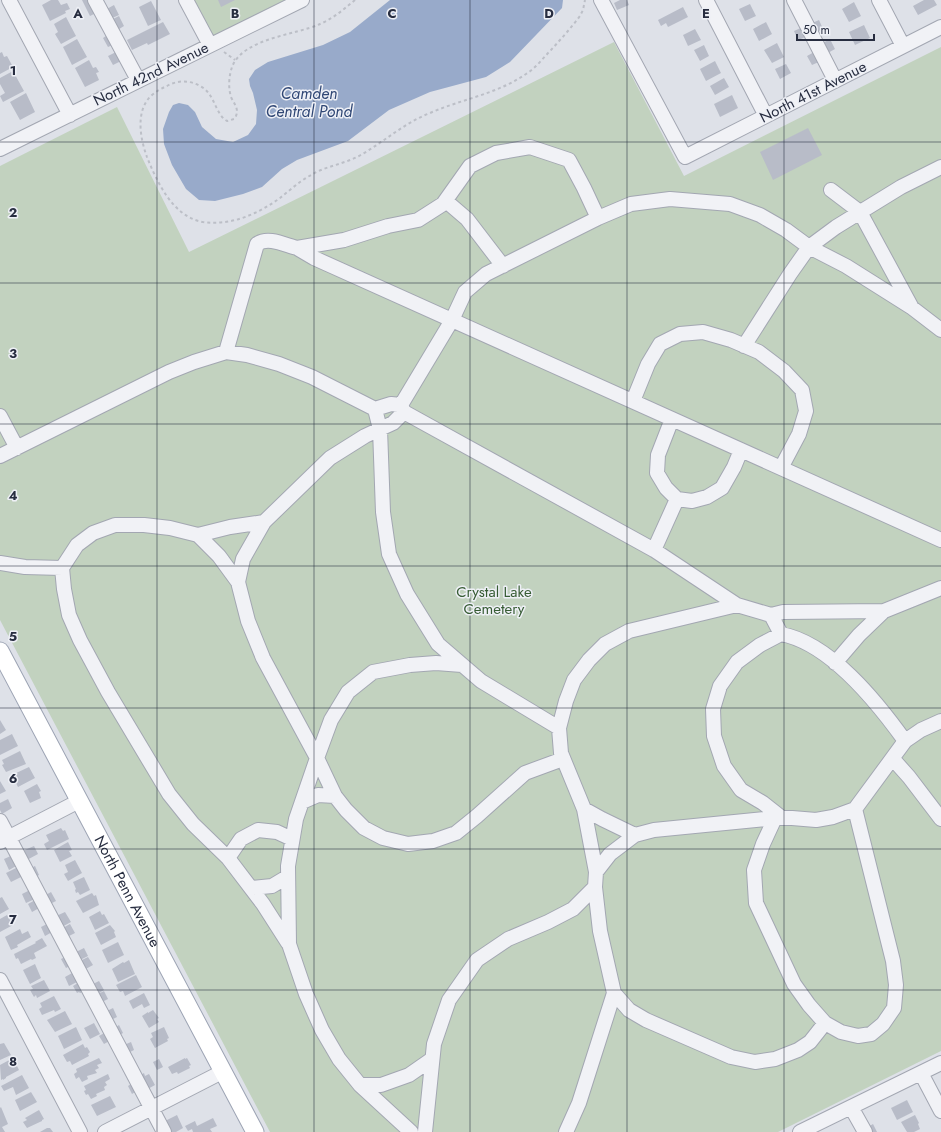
<svg xmlns="http://www.w3.org/2000/svg" width="941" height="1132" font-family="Jost,sans-serif">
<rect width="100%" height="100%" fill="#dee1e8"/>
<path fill="#c2d2bf" d="M188,0H301L210,45Z
M614,42L684,176L941,47V1051L778,1132H270L0,620V166L117,107L189,252Z"/>
<path fill="#98aaca" d="M390,0H563L562,8L510,62L486,77L430,92L389,110L348,141L297,160L282,169L262,187L243,194L215,201L199,200L186,189L172,165L164,144L163,129L169,112L173,105L179,103L188,105L195,112L202,127L216,139L233,142L248,135L256,124L257,110L253,93L250,86L249,79L255,70L268,62L323,45L350,32Z"/>
<path fill="#b8bcc8" d="M51,0H58L61,5L67,3L70,9L65,11L66,13L50,21L42,5Z
M82,0H92L98,12L90,16Z
M218,0H235L221,7Z
M620,0H627L629,5L617,10L614,3Z
M924,0H934L937,5L918,15L913,6Z
M151,1L161,20L148,26L139,7Z
M854,2L861,16L849,22L842,9Z
M750,4L756,16L745,21L739,9Z
M114,5L119,15L110,19L105,10Z
M683,7L688,17L668,27L666,23L661,26L658,20Z
M119,16L124,26L116,31L111,20Z
M66,17L76,36L61,44L55,34L58,32L54,24Z
M819,20L823,29L815,33L810,24Z
M163,22L170,34L148,45L147,43L132,50L127,40Z
M766,22L772,34L759,41L753,29Z
M864,25L870,38L855,45L849,32Z
M803,27L808,36L798,40L794,31Z
M695,29L701,40L688,46L683,35Z
M109,34L115,44L108,47L103,38Z
M77,39L87,57L72,65L63,47Z
M830,39L835,49L826,54L821,44Z
M777,43L784,57L772,63L764,50Z
M704,45L709,56L700,61L694,50Z
M118,51L123,60L113,65L108,56Z
M816,51L821,61L812,65L807,56Z
M2,52L4,57L7,56L13,67L0,74V53Z
M89,60L93,68L96,67L99,72L96,73L99,80L85,87L75,68Z
M715,61L721,73L706,81L700,69Z
M786,64L791,73L780,79L775,69Z
M13,71L24,91L3,102L0,96L5,93L0,84V78Z
M724,78L729,87L715,95L710,86Z
M26,93L35,112L20,120L10,102Z
M732,95L738,108L720,117L714,104Z
M808,128L822,155L773,180L760,152Z
M0,720L6,730L0,734Z
M12,734L18,746L0,755V740Z
M20,751L26,764L6,772L2,765L4,764L2,760Z
M29,767L35,778L18,787L12,775Z
M0,781L6,791L0,794Z
M37,784L41,791L39,792L41,798L30,803L24,791Z
M8,799L12,808L2,814L0,810V803Z
M61,828L63,831L65,830L69,839L47,850L44,844L49,841L46,835Z
M68,842L72,850L69,851L72,856L60,862L54,850Z
M34,846L38,854L25,861L20,852Z
M13,855L18,865L9,870L4,859Z
M75,860L82,873L68,881L64,874L68,872L65,865Z
M35,866L39,875L34,878L29,869Z
M18,867L23,876L11,882L6,873Z
M84,877L90,890L80,895L78,892L76,893L75,890L76,889L73,882Z
M32,889L37,898L26,903L22,894Z
M51,892L56,901L48,905L44,896Z
M92,893L94,896L96,895L99,905L83,913L76,901Z
M2,897L9,909L0,914V898Z
M37,899L41,907L32,912L28,904Z
M100,911L102,915L104,914L109,923L95,930L89,917Z
M65,912L71,922L60,928L54,917Z
M7,915L13,925L0,932V919Z
M49,923L54,931L45,936L41,927Z
M70,924L75,933L65,938L61,929Z
M110,925L115,931L114,932L116,937L101,945L95,933Z
M20,929L22,934L28,931L31,937L17,945L18,947L11,950L5,937Z
M42,938L47,946L34,953L36,958L32,960L31,959L21,964L18,958L16,959L14,954L36,943L35,942Z
M118,942L124,955L108,963L102,950Z
M84,948L88,956L78,961L74,953Z
M67,956L72,965L66,968L61,959Z
M88,957L93,965L82,971L78,962Z
M129,960L135,974L118,982L112,969L123,962L124,963Z
M35,964L41,978L30,984L23,970Z
M74,972L79,981L69,986L65,977Z
M136,975L142,987L125,996L123,991L120,992L116,985Z
M44,980L50,991L37,998L36,995L34,997L30,990L33,989L31,986Z
M81,981L86,991L80,993L79,992L77,993L73,986Z
M99,981L104,990L96,995L91,985Z
M104,991L108,999L100,1003L96,995Z
M144,993L150,1005L144,1008L142,1004L133,1009L129,1001Z
M54,996L61,1009L55,1012L54,1010L42,1015L39,1009L42,1007L40,1003Z
M113,1008L117,1017L109,1021L105,1012Z
M153,1010L159,1018L157,1019L159,1022L149,1028L142,1016L148,1012V1013Z
M65,1011L72,1024L55,1032L47,1020Z
M94,1023L100,1034L90,1039L84,1028Z
M119,1025L123,1033L118,1036L113,1029Z
M76,1027L82,1040L64,1049L58,1036Z
M164,1027L169,1038L167,1039L168,1041L155,1048L150,1039L153,1037L151,1033Z
M106,1032L111,1040L104,1044L99,1036Z
M131,1042L134,1050L128,1053L124,1045Z
M4,1043L11,1055L0,1060V1044Z
M83,1044L85,1048L87,1047L90,1052L88,1054L89,1056L72,1065L70,1061L67,1062L63,1055Z
M13,1058L19,1070L6,1077V1078L3,1080V1079L1,1080L0,1065Z
M99,1058L102,1063L97,1065L99,1068L95,1070L97,1073L87,1076L88,1079L82,1082L79,1077L76,1079L74,1074L77,1072L76,1069Z
M185,1058V1059L187,1058L191,1065L189,1066L190,1068L178,1074L177,1072L172,1074L168,1067Z
M159,1059L163,1067L157,1070L153,1062Z
M144,1073L145,1076L149,1074L155,1085L146,1090L139,1076Z
M108,1074L110,1079L105,1082L107,1085L104,1087L105,1090L96,1094L97,1096L91,1099L88,1094L86,1095L84,1091L86,1090L84,1086Z
M22,1075L29,1088L16,1095L13,1087L4,1091L1,1086Z
M134,1082L138,1090L132,1094L128,1086Z
M31,1092L37,1102L20,1111L15,1100Z
M110,1096L116,1107L97,1116L91,1105Z
M907,1100L913,1112L897,1120L891,1108Z
M1,1107L8,1124L2,1127L5,1132H0V1108Z
M39,1110L44,1119L42,1120V1121L27,1128L23,1122L27,1120L25,1118Z
M177,1115L183,1128L176,1132H169L165,1121Z
M915,1115L919,1123L918,1124L920,1129L914,1132H907L901,1122Z
M213,1118L217,1126L210,1129L212,1132H193L192,1129L188,1131L185,1126L195,1121L197,1126Z
M873,1124L877,1132H868L866,1128Z
M47,1128H50L53,1132H40Z"/>
<g fill="none" stroke-linecap="round" stroke-linejoin="round">
<g stroke="#a3a7b2" stroke-width="16">
<path id="minor" d="M9,0L70,115
M95,0L138,80
M186,0L210,45
M601,0L685,157L941,27
M706,0L766,116
M794,0L835,80
M879,0L903,46
M0,149L302,0
M831,190L860,212L911,306
M446,201L467,219L503,266
M598,218L584,188L569,160L530,147L496,153L470,166L443,204L418,220L388,226L344,240L297,248L314,258L941,540
M744,346L790,274L809,247L836,227L901,187L941,167
M226,352L257,244C268,236 285,245 297,248
M633,401L648,364L660,344L680,334L703,332L731,340L759,352L784,371L802,390L806,411L799,434L781,468
M401,405L452,320L465,292L486,274L598,218L631,204L670,199L730,204L760,215L786,230L809,247L846,266L911,307L941,330
M375,409L380,429L393,423L404,412L654,550L737,605L771,615L781,634
M0,416L17,448
M672,419L658,455L657,473L666,488L677,499L692,501L707,497L722,488L734,467L741,450
M0,456L169,372L194,362L226,352L247,355L279,364L312,377L375,409L391,404L401,405L404,412
M264,522L230,527L198,535L170,528L144,525H115L93,533L77,545L62,568L64,589L69,615L80,640L108,692L169,794L193,824L228,858L263,904L288,943
M198,535L219,556L238,582
M654,550L677,499
M0,563L25,567L62,568
M771,615L783,612L884,611L941,588
M835,663L859,635L884,611
M462,665L436,663L410,665L373,672L348,692L331,720L317,758L335,796L346,810L364,828L383,838L408,844L433,841L456,833L477,816L525,773L563,759
M893,759L909,777L941,819
M302,802L318,795L335,796
M584,809L602,819L635,835
M775,818L763,844L754,870L756,903L794,984L809,1005L825,1023L841,1032L858,1036L871,1034L883,1024L894,1008L896,985L893,961L855,809
M782,818L763,803L741,790L724,766L714,736L713,709L720,686L737,662L760,645L781,634C830,643 877,702 905,741
M0,821L164,1132
M0,842L79,801
M228,858L241,839L258,830L277,832L292,839
M596,872L584,809L561,753L559,728L566,701L574,680L589,660L605,644L629,631L737,605
M595,887L600,931L614,993L629,1010L646,1020L731,1057L755,1062L775,1059L798,1050L810,1042L825,1023
M251,888L272,886L287,877
M0,980L80,1132
M921,1073L941,1111
M360,1085H381L409,1075L432,1059
M851,1107L865,1132
M105,1132L222,1072
M411,1132L360,1085L339,1059L322,1030L306,994L289,944L288,866L296,819L317,758L263,658L248,621L238,582L243,559L264,522L330,458L365,436L380,429L383,512L389,554L407,594L438,644L481,681L559,728
M425,1132L434,1044L449,1000L477,960L508,939L548,922L573,909L595,887L596,872L610,854L635,835L654,830L775,818H792L816,820L833,817L855,809L905,741L921,730L941,721
M566,1132L579,1103L614,993
M800,1132L941,1063"/>
</g>
<g stroke="#9da4b4" stroke-width="19">
<g id="major">
<path id="s1" d="M0,651L255,1132"/>
</g>
</g>
<path stroke="#bcbfc7" stroke-width="2" stroke-dasharray="3 3" stroke-linecap="butt" d="M355,0C344,9 334,18 320,24C296,35 243,38 232,67C229,76 228,87 231,97C234,104 239,108 236,116L234,119L227,121L224,119C214,109 214,93 200,86C190,80 177,80 167,86C162,88 157,91 152,95C135,110 140,138 147,157C157,182 173,217 203,222C231,226 258,214 280,198C290,190 300,181 311,175C326,166 344,164 359,156C384,142 404,123 430,113C462,99 497,94 526,74C536,68 543,58 551,50C561,39 571,28 580,16L583,10L585,0
M224,52L235,60"/>
<use href="#minor" stroke="#f1f2f6" stroke-width="14"/>
<use href="#major" stroke="#fff" stroke-width="17"/>
</g>
<path fill="none" stroke="#272d40" stroke-width="1" stroke-opacity="0.55" d="M157,0V1132M314,0V1132M470,0V1132M627,0V1132M784,0V1132M0,142H941M0,283H941M0,424H941M0,566H941M0,708H941M0,849H941M0,990H941"/>
<g text-anchor="middle" dominant-baseline="central" stroke-width="3" stroke-linejoin="round" paint-order="stroke">
<g font-size="15" fill="#272d40" stroke="#eef0f6">
<text transform="translate(151 74) rotate(-26)">North 42nd Avenue</text>
<text transform="translate(813 92) rotate(-27)">North 41st Avenue</text>
<text stroke="none"><textPath href="#s1" startOffset="272">North Penn Avenue</textPath></text>
</g>
<g font-size="15" fill="#375c34" stroke="#eef0f6">
<text x="494" y="592">Crystal Lake<tspan x="494" dy="17">Cemetery</tspan></text>
</g>
<g font-size="16" font-style="italic" fill="#304775" stroke="#eef0f6">
<text x="309" y="93">Camden<tspan x="309" dy="18">Central Pond</tspan></text>
</g>
</g>
<g font-size="13" text-anchor="middle" font-weight="bold" fill="#272d40" stroke="#eef0f6" stroke-width="3" stroke-linejoin="round" paint-order="stroke">
<text x="78" y="18">A</text>
<text x="235" y="18">B</text>
<text x="392" y="18">C</text>
<text x="549" y="18">D</text>
<text x="706" y="18">E</text>
<text x="13" y="75">1</text>
<text x="13" y="217">2</text>
<text x="13" y="358">3</text>
<text x="13" y="500">4</text>
<text x="13" y="641">5</text>
<text x="13" y="783">6</text>
<text x="13" y="924">7</text>
<text x="13" y="1066">8</text>
</g>
<path d="M797 34v6h77v-6" fill="none" stroke="#272d40" stroke-width="2"/>
<text x="803" y="34" font-size="12" fill="#272d40" stroke="#eef0f6" stroke-width="3" paint-order="stroke">50 m</text>
</svg>
